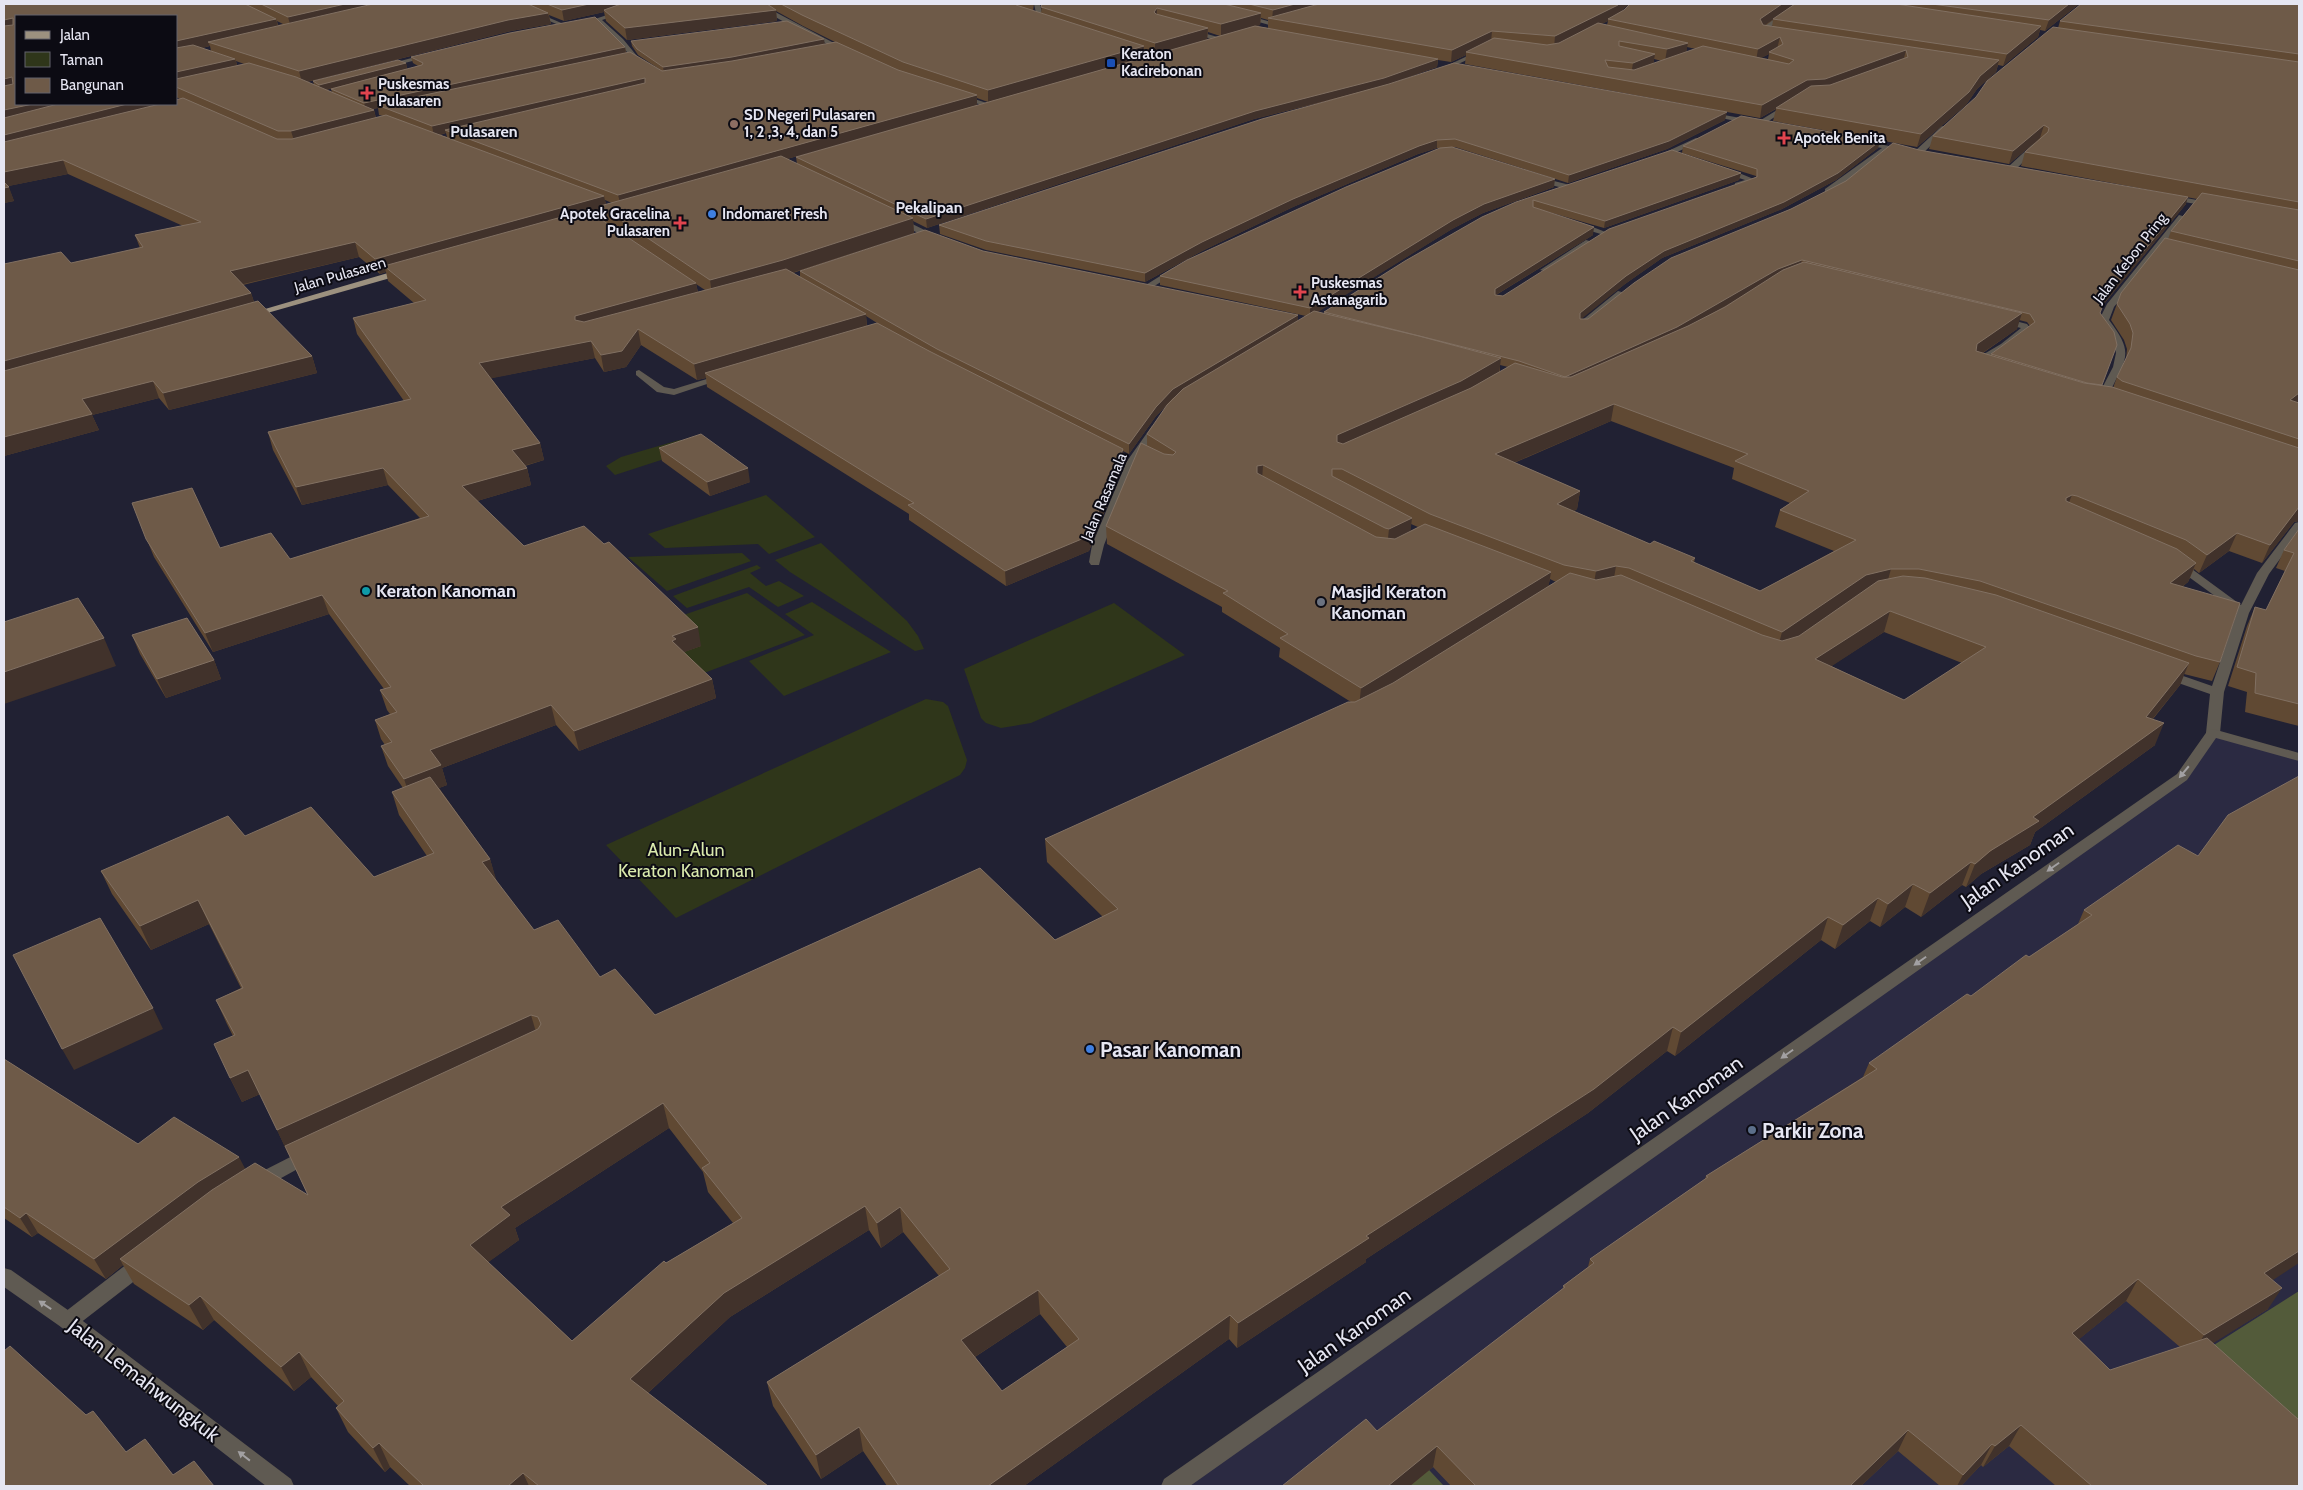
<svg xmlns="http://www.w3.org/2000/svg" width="2303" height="1490" font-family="Cabin,sans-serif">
<rect width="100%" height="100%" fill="#212133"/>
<path fill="#2b2a42" d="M2214,734L2299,759V1486H1186L2184,778Z"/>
<path fill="#2f361a" d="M679,440H687L701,447L615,475L606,466L621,457Z
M766,495L815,537L769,554L758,544L665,548L648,534Z
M821,543L907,621L918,636L924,649L915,651L790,572L775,560Z
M742,553L751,561L667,591L628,557Z
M757,565L761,568L750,573L766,586L779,581L804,596L778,607L749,587L687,608L673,596Z
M747,593L805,635L672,685L620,637Z
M812,602L891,652L784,696L749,661L814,635L785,614Z
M1114,603L1185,655L1031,723L1001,728L986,723L981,718L964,669Z
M926,699L943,702L948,706L967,760L965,768L960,775L676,918L606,845Z"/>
<path fill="#535b3a" d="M2299,1291V1450L2195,1357Z
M1417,1457L1444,1486H1412L1399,1471Z"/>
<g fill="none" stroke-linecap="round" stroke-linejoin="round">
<path fill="#5f5a52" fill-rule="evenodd" d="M510,4H517L566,25L561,26Z
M619,4H625L627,12L602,20L623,39L637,56L620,63L618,60L630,55L595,19L622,10Z
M753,4H760L849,51L844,52L798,30Z
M1034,4H1040L1042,13L1035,22L1032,20L1036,13Z
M1797,4H1804L1764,31L1770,33V35L1759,34V29Z
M1243,14L1278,24L1279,25L1276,27L1241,17Z
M1189,29L1225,39L1226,40L1223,42L1187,32Z
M1480,50L1482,53L1443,71L1438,70Z
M430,53L432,56L385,68L382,66Z
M959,94L993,105L994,106L991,108L957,97Z
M1787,104L1792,105L1763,125L1756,123Z
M1707,112L1752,120L1756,122L1752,124L1705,115Z
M1942,126L1949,128L1921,155H1915V151Z
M1696,138L1703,140L1662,159L1655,157Z
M1859,140L1909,150L1905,152L1890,149C1877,159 1839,194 1825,193V189L1882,148L1859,144Z
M2034,143L2041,145L2014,171H2008V167Z
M1721,168H1727L1756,180L1735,187V183L1745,180L1721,172Z
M1538,177L1570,185L1571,187L1567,189L1535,181L1534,179Z
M2170,195L2213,203L2217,205L2213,207L2167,199V195Z
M2179,215L2186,217L2114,307L2109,320C2135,354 2126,358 2109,394L2115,400L2114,402H2106L2099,394L2113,367L2116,353L2113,339L2099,320L2107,304Z
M894,218H900L943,239L936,241L894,222Z
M1574,222H1580L1608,233L1604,235L1574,226Z
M1586,240L1593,242L1547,272L1540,270Z
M1173,268L1180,270L1148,290L1141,288Z
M1618,291L1625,293L1586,326H1580V322Z
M2000,317L2027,324L2031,329L2007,348L1980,364L1979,367H1973L1970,363L1972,361L2001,344L2021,328L1997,322L1995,320Z
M639,370L664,387L674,389L723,374L728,377L674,395L657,392L636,375V371Z
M1156,425L1161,428L1137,461L1104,545L1099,565H1091L1089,562L1092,545L1127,461L1152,426Z
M2299,522V533L2269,574L2249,613L2224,692L2220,733L2218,736H2208L2206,733L2210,694L2161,677L2160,674L2166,670L2212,686L2237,612L2171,564L2177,560L2181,561L2241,605L2257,573L2295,523Z
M308,1148L314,1150L317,1155L314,1160L263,1188L256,1190L249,1188L247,1183L249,1178Z
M143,1255L150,1257L153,1263L150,1269L75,1327L68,1330L61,1327L58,1321L61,1315L136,1257Z"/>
<path fill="#5f5a52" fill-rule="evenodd" d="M2213,729L2299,753V761L2216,738L2187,780L1190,1486H1161L1164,1479L2177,774L2208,730Z
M4,1268L11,1270L75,1315L291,1479L294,1486H266L61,1327L4,1287Z"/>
<path fill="#9c917f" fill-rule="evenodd" d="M405,268L409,271L408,273L253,317L245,315Z"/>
</g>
<path fill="#604933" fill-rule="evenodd" d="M4,4H618L619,5L621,4H1034L1033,11L1041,13L1042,4H1629L1620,12L1624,10L1630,4H2079L2045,31L2040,30L2038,37L2003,66L1998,65L1996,72L1977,89L1966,105L1917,147L1773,121L1776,109L1760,118L1465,64L1466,55L1451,62L1438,60L1437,67L1386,85L1725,120L1667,149L1568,183L1455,147H1452L1554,187L1483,213L1452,229L1317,312L1324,314V312L1516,202L1741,173L1739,180L1604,228L1545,211L1593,235L1496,295L1503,296L1756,177V176L1682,153L1683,146L1880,141L1878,148L1836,180L1782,209L1662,258L1625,284L1580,319H1588L1791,209L1919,150L2186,204L2103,305L2100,313L2114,332L2101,386L2113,388L2117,377L2126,360L2127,349L2124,340L2111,320L2121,293L2168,239L2171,231L2197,199L2021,166L2025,152L2040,138L2009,164L1929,149L1933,136L2058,28L2060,21L2299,4V521L2294,522L2262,563L2229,551L2199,573L2194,569L2188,582L2182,587L2220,662L2212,681L2184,674L2180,685L2153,719L2155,745L2035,832L2030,845L1981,874L1966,887L1962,885L1921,917L1905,907L1880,927L1870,921L1835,949L1821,940L1675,1056L1667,1051L1588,1113L1366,1259V1262L1237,1348L1229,1339L1024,1486H887L863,1451L821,1479L773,1406L767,1382L939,1276L903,1232L881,1248L869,1230L730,1317L648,1393L768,1486H410L390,1467L385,1472L348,1432L336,1408L338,1406L311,1377L294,1391L214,1320L203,1330L134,1284L123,1265L106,1279L38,1233L32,1237L4,1218V1059L138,1144L245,1169L308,1195L260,1094L242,1102L230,1078L233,1036L227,1024L216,1000L241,988L209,924L151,950L112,894L101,871L245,836L374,877L427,856L399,815L392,792L403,788L388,766L381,746L385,745L381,739L375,720L390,714L387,710L380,690L384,689L329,614L213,652L154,557L132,503L220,548L290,559L420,518L388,485L302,505L273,450L268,432L404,401L357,334L353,318L414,303L388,281L386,272L380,274L359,257L243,285L251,293L254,302L312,356L317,373L169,410L159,398L92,415L99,430L4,456L71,263L140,248L135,235L183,226L68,174L8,186L14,201L4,203ZM776,11L803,26L835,42L825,44L631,41L632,46L638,55L662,71L626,52L625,47L411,57L413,63L418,66L407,69L406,63L313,81L314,85L307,82L511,31L551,24L549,15L564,21L604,12L606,21L627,40L777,21ZM176,16V97L180,99L176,104H16ZM1261,18L1268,20V28L1256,26L1260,25ZM1773,20L1772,27L1765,26ZM277,21L283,24L278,25ZM1608,21L1607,25L1601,24ZM1208,32L1220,36L1207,39ZM210,46L211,51L202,48ZM1687,47L1696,49L1686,52ZM1144,51L1155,54L1144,58ZM1769,54L1768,59L1761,58ZM1654,59L1662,61L1653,64ZM236,61L244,64L237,65ZM345,85L331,89L332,92L326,90ZM1370,90L939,225L940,234L986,250L1145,282L1202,251L1293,207L1418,154L1437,148H1445L1160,276V285L1306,316L1298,321V315L800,271V277L793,273L914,233L913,221L927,228L1254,119ZM977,98L988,102L796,157L797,164L787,159L977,105ZM378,108L379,115L383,116L376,118L374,110L372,109ZM446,133L447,137L440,135ZM605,200L612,203L606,205ZM601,212L603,221L593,214ZM696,284L705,290L698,292ZM1746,294L1725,307L1709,316ZM866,316L877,323L867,326ZM2019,320L2027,322L2030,326L1991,354L1990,355L1983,353L2017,329ZM641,345L697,380L706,378L707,387L909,514V520L1006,586L1089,551L1124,463L1123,451L1129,454L1156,416L1175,397L1147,434V446L1106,526L1107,544L1222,607V612L1280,648L1279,657L1351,702L1045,839L1047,862L1103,917L1055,940L655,1015L534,930L496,881L490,859L439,788L447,785L442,768L556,725L579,751L716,698L712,679L684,652L701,646L524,546L477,501L531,485L527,468L525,466L544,460L540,443L491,378L595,358L604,372L626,367ZM1500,365L1508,367L1500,372ZM1611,421L1734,468L1732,479L1790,503L1780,510L1775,527L1834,551L1760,591L1694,563L1695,558L1650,544L1574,511L1577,509L1580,491L1514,463ZM1411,524L1418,527L1410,531ZM1550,579L1556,582L1548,586ZM1884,632L1962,663L1904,700L1831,666ZM669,1128L703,1172L708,1192L733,1223L666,1263L572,1341L488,1262L519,1240L515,1228ZM1040,1314L1067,1347L1002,1391L975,1357Z
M659,448L750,482L710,496L662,461Z
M2299,529V726L2245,712L2247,692L2228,686L2247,626L2255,607L2266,610L2285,571L2276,568L2284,550Z
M132,635L214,660L221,679L166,698L140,654Z
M2198,856L2273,1280L2268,1309L2212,1343L2299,1486H2056L2009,1446L1983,1467L1981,1465L1961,1486H1940L1898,1451L1861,1486H1451L1433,1467L1410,1486H1282L1377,1431L1563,1289V1286L1588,1267L1590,1259L1705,1179L1706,1176L1863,1077L1869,1063L1971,996L2078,924L2084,910ZM2126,1301L2180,1347L2110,1370L2079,1339Z"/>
<path fill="#41322b" d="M345,4H397L291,28L288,17Z
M589,4H618L619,9L604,10V12L564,21L562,10Z
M1295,4H1334L1272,19L1273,10Z
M1619,4H1629L1616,16L1608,19V21L1554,48L1555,36Z
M1782,4H1795L1758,30L1760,19Z
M2069,4H2079L2045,31L2049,20Z
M1157,8V19L1154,12Z
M776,10L777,21L627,40L625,28Z
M548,13L551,24L511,31L302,83L299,71L508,20Z
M1261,13L1260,25L1221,36V24Z
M13,18L16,27L4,32V20Z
M276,19L279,30L208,42L210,46L176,54V41Z
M2041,26L2038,37L2003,66L2007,54Z
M1208,28L1207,40L1155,55V43Z
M1492,31L1491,42L1466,52V55L1451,62L1452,50Z
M1780,37L1777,49L1769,52V54L1756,61L1758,49Z
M824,39L825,45L664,73L663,67Z
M1688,43L1686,54L1665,61L1667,49Z
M1144,46V58L988,102V90Z
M625,47L626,54L377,105L378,108L366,110L364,103Z
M1906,50L1903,62L1823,91L1804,92L1760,118L1762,105L1807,80Z
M1655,54L1653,66L1631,75L1633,63Z
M235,59L239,71L176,85V72Z
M1438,59L1437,67L1383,86L1254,119L927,228L926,219L1255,111Z
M1999,60L1996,72L1977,89L1966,105L1917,147L1921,134L1980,76Z
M406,63L407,69L321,91L319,85Z
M12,77L16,87L4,93V79Z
M645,78L647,88L445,130L446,133L434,136L432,126Z
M977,95V105L621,206L618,195Z
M33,104H92L4,125V110Z
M127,104H175L4,149V135Z
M374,110L377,123L295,144L291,131Z
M1727,112L1725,120L1667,149L1568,183L1569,175Z
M2044,125L2040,138L2009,164L2013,151Z
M1437,140V148L1418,154L1293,207L1202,251L1145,282V273L1202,242L1293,199L1419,146Z
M1880,141L1878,148L1836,180L1782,209L1662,258L1625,284L1579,321L1580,313L1626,276L1664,251Z
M63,160L68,174L4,187V172Z
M1741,173L1739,180L1604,228L1605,221Z
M1555,179L1554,187L1483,213L1452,229L1310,317V308L1453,220L1484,204Z
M9,187L14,201L4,203V188Z
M604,196L607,210L600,206L601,212L390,271L384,266L386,272L380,274L375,259Z
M2188,197L2186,204L2103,305L2106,297Z
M913,218L914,233L785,275L712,295L710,280Z
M1594,227L1593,235L1494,296L1495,289Z
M355,242L359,257L235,286L230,271Z
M1802,260L1800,267L1776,276L1676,335L1564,385L1565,377L1778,269Z
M696,283L699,298L578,332L575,320V316Z
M251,293L256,308L4,379V361Z
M2022,313L2017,329L1972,360L1977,344Z
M866,314L867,329L705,373L706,378L697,380L694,364Z
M1298,315V324L1173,398L1156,416L1129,454V444L1156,407L1173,389Z
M638,329L641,345L626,367L604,372L601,355Z
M591,341L595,358L483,380L479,363Z
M312,356L317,373L169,410L163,393Z
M1501,358L1499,375L1336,452L1337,435Z
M153,381L159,398L92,415L99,430L4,456V437L82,399Z
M2299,393V404L2290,400Z
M1614,404L1611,421L1492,472L1495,454Z
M540,443L544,460L516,468L512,450Z
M1123,449L1124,463L1089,551L1006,586L1005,571Z
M1263,465L1262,482L1257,483V466Z
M383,468L388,485L302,505L296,487Z
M527,468L531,485L467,504L462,486Z
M748,468L750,482L710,496L707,482Z
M1580,491L1577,509L1554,522L1557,504Z
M2072,495L2065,512L2066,498Z
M2299,507V521L2294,522L2262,563L2270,545Z
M1412,518L1410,536L1387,547L1389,529Z
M2237,533L2229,551L2199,573L2207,555Z
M2196,563L2188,582L2162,602L2170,583Z
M1616,566L1613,584L1593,589L1596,571Z
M1891,569L1886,587L1777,651L1782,632L1866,575Z
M1551,572L1548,590L1359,707L1361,688Z
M322,595L329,614L213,652L205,633Z
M1890,611L1884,632L1809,681L1815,659Z
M698,627L701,646L679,654L672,641V636Z
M104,638L116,666L4,704V672Z
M214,660L221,679L166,698L157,679Z
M2189,663L2180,685L2136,739L2146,717Z
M712,679L716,698L579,751L574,731Z
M551,705L556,725L442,768L447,785L411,799L404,779L430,750Z
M2164,723L2155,745L2035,832L2030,845L1981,874L1966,887L1975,864L2033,817Z
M490,859L497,882L482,862Z
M1971,862L1962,885L1921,917L1930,893Z
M1913,884L1905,907L1880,927L1888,904Z
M1878,898L1870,921L1835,949L1843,925Z
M198,900L209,924L151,950L140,926Z
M1828,917L1821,940L1675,1056L1681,1032Z
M153,1008L163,1029L74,1070L62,1049Z
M531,1015L538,1039L288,1154L277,1130Z
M1673,1027L1667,1051L1588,1113L1366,1259V1262L1237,1348L1238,1323Z
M248,1070L260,1094L242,1102L230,1078Z
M663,1103L669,1128L515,1228L519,1240L479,1269L470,1245L501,1207Z
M239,1157L249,1176L120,1259L123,1265L106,1279L94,1259L198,1182Z
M865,1206L869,1230L730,1317L637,1403L630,1379L724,1293Z
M900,1207L903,1232L881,1248L877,1223Z
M26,1213L38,1233L32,1237L20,1218Z
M2299,1251V1263L2250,1295L2264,1273Z
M2138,1279L2126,1301L2061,1354L2072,1333Z
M2282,1288L2268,1309L2191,1357L2204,1335Z
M1038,1290L1040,1314L964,1364L961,1340Z
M200,1296L214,1320L203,1330L189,1305Z
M1230,1315L1229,1339L1024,1486H988Z
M299,1352L311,1377L294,1391L281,1367Z
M2021,1425L2009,1446L1983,1467L1995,1446Z
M859,1427L863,1451L821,1479L816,1455Z
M1908,1430L1898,1451L1861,1486H1850Z
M379,1443L390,1467L385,1472L373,1448Z
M1992,1444L1981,1465L1961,1486H1957L1963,1475Z
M1437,1446L1433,1467L1410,1486H1388Z
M523,1473L529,1486H508Z"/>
<path fill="#6e5a48" stroke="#817062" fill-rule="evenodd" d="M4,4H245L276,19L176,41V16H16V104H33L4,110V86L13,84L12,77L4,79V26L13,25V18L4,20Z
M261,4H345L288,17Z
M373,4H528L548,13L508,20L299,71L208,42Z
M547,4H589L562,10Z
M621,4H767L776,10L625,28L604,10Z
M781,4H1017L1016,5L1144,46L988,90L903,62L802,15Z
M1042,4H1224L1261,13L1221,24L1157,8L1154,12L1156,14L1208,28L1155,43L1041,7Z
M1249,4H1295L1273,10Z
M1319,4H1619L1618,5L1555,36L1492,31L1452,50L1268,18Z
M1630,4H1782L1760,19L1763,25L1999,60L1980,76L1969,92L1921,134L1776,108L1811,86L1830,85L1908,57L1906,50L1825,79L1807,80L1762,105L1466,52L1494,38L1547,45L1559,43L1598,23L1688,43L1667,49L1619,41V46L1655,54L1633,63L1605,60L1608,67L1634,70L1703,46L1789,64L1794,60L1769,52L1783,44L1780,37L1758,49L1608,19L1624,10Z
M1795,4H1896L2041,26L2007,54L1773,19Z
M1932,4H2069L2049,20Z
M2081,4H2299V54L2060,21Z
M595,17L625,47L364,103L331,89L422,65L423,63L411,57L510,33Z
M787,21L824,39L732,57L663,67L637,49L631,41Z
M1255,26L1438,59L1384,78L1255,111L926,219L796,157Z
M2053,27L2299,62V202L2025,152L2048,132L2049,128L2044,125L2013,151L1933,136L1976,97L1987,81Z
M836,42L898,70L977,95L618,195L445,130L645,83V78L432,126L377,105L630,52L662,71L732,61Z
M193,45L235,59L176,72V48Z
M398,60L406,63L319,85L313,81Z
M249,63L296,77L374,110L291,131H278L176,87V79Z
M1454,63L1727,112L1669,141L1569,175L1455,139L1437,140L1419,146L1293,199L1202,242L1145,273L986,241L939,225L1262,119L1389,84Z
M183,98L277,139H292L386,115L604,196L375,259L355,242L230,271L251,293L4,361V264L61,252L71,263L143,247L135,235L201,222L63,160L4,172V142L160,104H176V100Z
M58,104H127L4,135V118Z
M1741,116L1880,141L1838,173L1784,202L1664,251L1626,276L1580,313V319H1588L1634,283L1671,258L1791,209L1846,181L1893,143L1919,150L2188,197L2106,297L2100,313L2114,332L2117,345L2102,385L2087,383L1991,354L2035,322L2030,314L1802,260L1778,269L1677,327L1565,377L1519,361L1324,312L1405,261L1482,217L1516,202L1672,150L1741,173L1605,221L1533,200V207L1594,227L1495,289V295L1503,296L1609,229L1757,177V169L1683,146Z
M1452,147L1555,179L1484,204L1453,220L1310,308L1160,276L1187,260L1346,187L1440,148Z
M781,156L913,218L783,260L710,280L600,206Z
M4,182L9,187L4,188Z
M2202,193L2299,210V261L2171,231Z
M587,210L696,283L575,316V320L584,322L786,269L866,314L694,364L638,329L622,351L601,355L591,341L479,363L540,443L512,450L527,468L462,486L524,546L584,526L604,544L609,542L698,627L672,636L676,639L672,641L712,679L574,731L551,705L430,750L441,765L404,779L381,746L392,742L375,720L397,712L380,690L391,687L322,595L205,633L146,539L132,503L192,488L220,548L271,533L290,559L429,516L383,468L296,487L268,432L411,399L353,318L426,300L384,266Z
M925,230L983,251L1298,315L1173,389L1156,407L1129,444L937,349L800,271Z
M2165,238L2299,270V393L2290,400L2299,403V439L2122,381L2117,377L2131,348L2133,333L2130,324L2117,304L2121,293Z
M1804,262L2022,313L1977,344L1976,351L2084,383L2112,387L2299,448V507L2270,545L2237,533L2207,555L2186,540L2077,496L2072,495L2066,498V501L2177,549L2196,563L2170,583L2240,603L2220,662L2196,656L1980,581L1919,569H1891L1866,575L1782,632L1629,568L1616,566L1596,571L1564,565L1430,514L1342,469H1332V476L1412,518L1389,529L1385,528L1263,465L1257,466V473L1376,537L1395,539L1425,524L1551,572L1361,688L1280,638L1288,634L1223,593L1228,591L1106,526L1141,443L1164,454L1173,455L1176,452L1147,434L1167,405L1183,389L1314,311L1419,336L1501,358L1461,381L1337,435V442L1343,444L1471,388L1515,363L1562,377H1571L1688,326L1725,307L1783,270ZM1614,404L1748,454L1735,461L1809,491L1780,510L1856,540L1760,591L1691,561L1695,558L1654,541L1650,544L1557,504L1580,491L1495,454Z
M258,301L312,356L163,393L153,381L82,399L92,414L4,437V371Z
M877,323L929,351L1123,449L1089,536L1005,571L908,505L914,503L705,373Z
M701,434L748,468L707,482L659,448Z
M2299,529V704L2255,693L2256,673L2237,667L2255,607L2266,610L2294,553L2284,550Z
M1570,573L1596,580L1621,575L1762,635L1782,641L1799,636L1878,581L1903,576L1925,578L1996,595L2189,663L2146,717L2164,723L2033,817L2039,821L1990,851L1975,864L1971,862L1930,893L1913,884L1888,904L1878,898L1843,925L1828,917L1681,1032L1673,1027L1594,1089L1366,1236L1369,1238L1238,1323L1230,1315L988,1486H899L859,1427L816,1455L767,1382L950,1269L900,1207L877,1223L865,1206L724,1293L630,1379L768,1486H539L523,1473L508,1486H424L379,1443L373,1448L336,1408L344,1401L299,1352L281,1367L200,1296L189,1305L120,1259L212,1190L255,1163L308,1195L285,1146L538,1029L541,1024L538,1017L531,1015L277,1130L248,1070L230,1078L214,1044L235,1035L216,1000L243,988L198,900L140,926L101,871L228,816L245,836L311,807L374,877L434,853L392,792L430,777L490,859L482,862L534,930L558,920L600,977L615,969L655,1015L980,868L1055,940L1118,909L1045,839L1348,702H1355L1393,683ZM1890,611L1986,647L1904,700L1815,659ZM663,1103L710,1163L702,1168L742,1218L666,1263L664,1261L572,1341L470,1245L510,1215L501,1207ZM1038,1290L1079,1339L1002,1391L961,1340Z
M78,598L104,638L4,672V622Z
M187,618L214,660L157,679L132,635Z
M2299,776V1251L2264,1273L2282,1288L2204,1335L2138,1279L2072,1333L2110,1370L2207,1338L2299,1420V1486H2092L2021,1425L1995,1446L1992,1444L1963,1475L1908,1430L1850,1486H1476L1437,1446L1388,1486H1282L1366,1419L1377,1431L1565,1287L1563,1286L1594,1263L1590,1259L1708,1177L1706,1176L1877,1069L1869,1063L1967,994L1971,996L2026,955L2029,957L2092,915L2084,910L2178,845L2198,856L2228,815Z
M100,918L153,1008L62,1049L13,955Z
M4,1059L138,1144L174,1117L239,1157L198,1182L94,1259L26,1213L20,1218L4,1207Z
M10,1346L86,1415L93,1411L126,1452L145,1439L173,1475L194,1461L214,1486H4V1351Z"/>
<defs><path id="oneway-solid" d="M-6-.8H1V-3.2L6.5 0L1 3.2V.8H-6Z" transform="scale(1.25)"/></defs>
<g fill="#a2a0a2">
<use href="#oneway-solid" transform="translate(2184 772) rotate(130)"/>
<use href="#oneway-solid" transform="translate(2053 867) rotate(145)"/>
<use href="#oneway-solid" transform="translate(1920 961) rotate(145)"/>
<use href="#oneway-solid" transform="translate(1787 1054) rotate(145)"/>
<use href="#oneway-solid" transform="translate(45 1305) rotate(-146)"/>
<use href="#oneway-solid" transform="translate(244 1456) rotate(-142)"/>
</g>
<rect fill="#1a4fb4" stroke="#0c0b13" stroke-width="2" x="1106" y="58" width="10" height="10" rx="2.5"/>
<g fill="#e0444e" stroke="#0c0b13" stroke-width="2">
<path d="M364.5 85.5h5v5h5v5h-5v5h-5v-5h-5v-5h5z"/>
<path d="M1781.5 130.5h5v5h5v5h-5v5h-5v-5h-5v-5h5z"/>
<path d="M677.5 215.5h5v5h5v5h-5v5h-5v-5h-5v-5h5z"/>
<path d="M1297.5 284.5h5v5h5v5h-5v5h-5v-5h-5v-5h5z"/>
</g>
<circle fill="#8d6e63" stroke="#0c0b13" stroke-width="2" cx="734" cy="124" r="5"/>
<g fill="#3f7fe0" stroke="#0c0b13" stroke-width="2">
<circle cx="712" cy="214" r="5"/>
<circle cx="1090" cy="1049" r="5"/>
</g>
<circle fill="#0f9aa8" stroke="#0c0b13" stroke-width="2" cx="366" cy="591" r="5"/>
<circle fill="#6b7280" stroke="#0c0b13" stroke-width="2" cx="1321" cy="602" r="5"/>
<circle fill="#5c6f8a" stroke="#0c0b13" stroke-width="2" cx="1752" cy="1130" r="5"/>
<g text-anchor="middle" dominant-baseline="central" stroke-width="4" stroke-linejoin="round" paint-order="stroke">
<g font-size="15" font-weight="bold" fill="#e6e6f2" stroke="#0c0b13" text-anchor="start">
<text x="1121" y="54">Keraton<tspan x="1121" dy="17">Kacirebonan</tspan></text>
<text x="378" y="84">Puskesmas<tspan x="378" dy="17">Pulasaren</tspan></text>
<text x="744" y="115">SD Negeri Pulasaren<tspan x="744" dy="17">1, 2 ,3, 4, dan 5</tspan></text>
<text x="1794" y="138">Apotek Benita</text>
<text x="670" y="214" text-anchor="end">Apotek Gracelina<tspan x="670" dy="17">Pulasaren</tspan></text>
<text x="722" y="214">Indomaret Fresh</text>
<text x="1311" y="283">Puskesmas<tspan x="1311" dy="17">Astanagarib</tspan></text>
</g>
<g font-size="15" fill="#e6e6f2" stroke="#0c0b13">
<text transform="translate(2130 258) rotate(-52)">Jalan Kebon Pring</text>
<text transform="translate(340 275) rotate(-16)">Jalan Pulasaren</text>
<text transform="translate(1104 497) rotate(-67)">Jalan Rasamala</text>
</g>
<g font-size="16" font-weight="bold" fill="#e6e6f2" stroke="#0c0b13">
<text x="484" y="131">Pulasaren</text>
<text x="929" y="207">Pekalipan</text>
</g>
<g font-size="18" font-weight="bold" fill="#e6e6f2" stroke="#0c0b13" text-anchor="start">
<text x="376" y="591">Keraton Kanoman</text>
<text x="1331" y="592">Masjid Keraton<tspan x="1331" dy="21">Kanoman</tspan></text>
</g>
<g font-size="18" fill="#daeaad" stroke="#0c0b13">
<text x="686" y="850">Alun-Alun<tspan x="686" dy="21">Keraton Kanoman</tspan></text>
</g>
<g font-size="21" fill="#e6e6f2" stroke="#0c0b13">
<text transform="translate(2017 865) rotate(-35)">Jalan Kanoman</text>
<text transform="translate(1686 1098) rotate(-35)">Jalan Kanoman</text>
<text transform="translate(1354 1330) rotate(-35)">Jalan Kanoman</text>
<text transform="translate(144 1380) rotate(38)">Jalan Lemahwungkuk</text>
</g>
<g font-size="21" font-weight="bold" fill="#e6e6f2" stroke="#0c0b13" text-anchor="start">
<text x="1100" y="1049">Pasar Kanoman</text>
<text x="1762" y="1130">Parkir Zona</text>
</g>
</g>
<rect width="2303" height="1490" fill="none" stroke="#e6e6f2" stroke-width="10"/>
<rect x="15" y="15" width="162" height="90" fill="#0c0b13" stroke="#63636c"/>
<rect x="25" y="31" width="25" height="8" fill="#9c917f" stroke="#63636c"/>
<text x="60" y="40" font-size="15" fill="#e6e6f2">Jalan</text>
<rect x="25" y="52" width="25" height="15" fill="#2f361a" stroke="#63636c"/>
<text x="60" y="65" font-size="15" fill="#e6e6f2">Taman</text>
<rect x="25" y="78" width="25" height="15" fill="#6e5a48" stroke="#63636c"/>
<text x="60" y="90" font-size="15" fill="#e6e6f2">Bangunan</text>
</svg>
